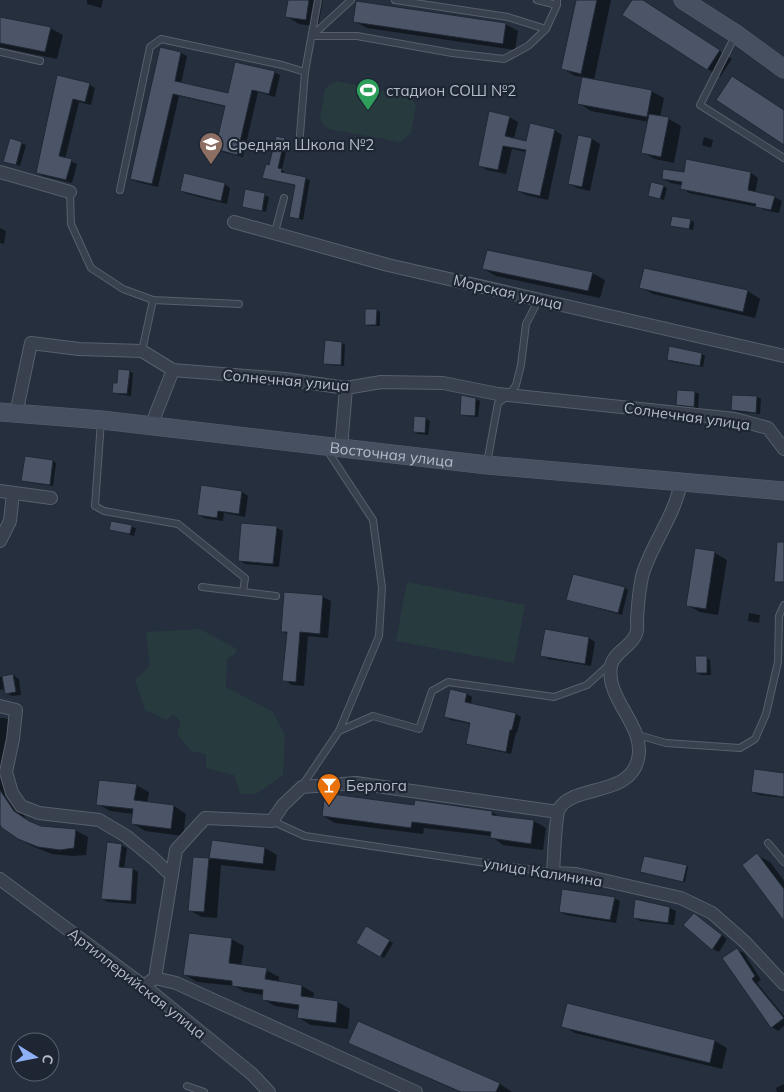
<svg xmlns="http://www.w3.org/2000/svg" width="784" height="1092" font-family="Mulish,sans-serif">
<rect width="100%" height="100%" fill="#252f3e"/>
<path fill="#273b3f" d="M337,81L409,96L416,105L411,133L400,142L329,129L324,126L320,118L325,89L328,86Z
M407,582L525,605L514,663L396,641Z
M200,629L237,649L235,654L227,659L226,687L273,712L285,735L283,775L256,794H240L234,775L206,768V754L191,751L177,734L181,722L173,714L167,720L145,710L135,680L150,666L146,632Z"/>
<path fill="#0007" d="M87,0H103L101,8L87,4Z
M289,0H323L318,27L299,24L286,16Z
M577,0H611L594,80L651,91L664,98L660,117L669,119L681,126L674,163L655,159L642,152L649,122L591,111L578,103L583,77L575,76L562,68Z
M634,0H641L648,4L732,59L720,77L624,15Z
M0,18L50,28L63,35L57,59L0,47Z
M354,21L505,24L518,31L515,50L367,28Z
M161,48L181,53L187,56L181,84L229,95L274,72L280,75L275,97L258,92L243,157L222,152L216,149L226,107L179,96L158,187L137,182L131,179Z
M58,76L89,84L95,88L91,105L79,102L65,159L77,164L72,183L43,176L37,172Z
M509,117L518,122L514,139L527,142L554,130L562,135L548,200L526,195L518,191L526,152L512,149L506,174L487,170L479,165Z
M704,137L713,140L711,148L702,145Z
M285,139L288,141L282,170L285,172V174L310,180L303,220L290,217L296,186L264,178Z
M592,139L600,144L590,191L577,188L569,183Z
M10,140L26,145L20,166L8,163Z
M751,173L758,178L755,193L774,197L782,201L779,213L764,210L758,207L689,193L682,188V185L671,183L663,179L685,174Z
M224,184L230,188L227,204L187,194L181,191Z
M663,186L667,188L664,200L649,196Z
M246,191L269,197L266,212L243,206Z
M690,220L694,222L693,230L672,225Z
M0,228L6,231L4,244L0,243Z
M484,269L592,273L605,280L600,298L496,276Z
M640,287L748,291L760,299L755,318L653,294Z
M377,310L380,312V326H370L366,324Z
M342,343L345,345L344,366L328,365L325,363Z
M702,354L705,356L703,367L672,362L668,359Z
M129,371L133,373L131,396L117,394L113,392Z
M695,392L699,394L698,408L681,406L678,404Z
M757,397L761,399L760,414L737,412L733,410Z
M476,399L480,401L478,417L465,416L461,414Z
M426,419L430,421L428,435L418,434L414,432Z
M53,461L56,463L53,486L26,482L23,480Z
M242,492L248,496L245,517L224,513L223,521L204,518L198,514Z
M112,522L136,528L134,536L111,529Z
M277,528L283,531L279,567L245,564L239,560Z
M696,549L715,553L727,560L718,615L700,612L687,605Z
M625,588L628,590L622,615L568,600Z
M323,597L331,601L328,638L308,636L304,686L292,685L284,680L288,635L282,631Z
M749,613L760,615L759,623L748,621Z
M546,631L589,638L595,642L591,666L548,659L542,655Z
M707,658L710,660L711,675H701L697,673Z
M13,675L19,679L21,695L12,696L6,693L5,689L0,690V677Z
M451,690L467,694L472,697L471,704L516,714L521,717L517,733L516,732L511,754L473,746L467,743L471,724L451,720L445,716Z
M0,718H5L18,725L10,779L18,806L27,820L34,824L41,827L75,830L88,837L86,855L73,856L52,854L32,846L18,838L0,823Z
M784,774V798L759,795L753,792Z
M136,785L149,792L147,803L174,806L186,814L183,836L145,831L132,823L134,814L110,811L98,804Z
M416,807L492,812L501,817L534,821L546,828L543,850L503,845L491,836L424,828L423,834L335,823L323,816Z
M213,842L265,848L277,855L275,871L221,865L217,918L202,917L189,910L194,858L210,860Z
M121,845L127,848L124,868L133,869L138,872L136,904L108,902L102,899Z
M757,855L770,862L784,881V919Z
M645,857L688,867L685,882L643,873Z
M614,898L620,901L616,923L566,915L560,912Z
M670,908L676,911L674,925L640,921L634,917Z
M700,918L727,939L719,952L713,949Z
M367,928L393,943L384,958L358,942Z
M231,939L244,946L241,966L266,970L279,977L278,983L302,986L314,993L313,999L338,1002L350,1009L348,1029L311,1025L299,1018L300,1010L275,1006L263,999V995L245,992L235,986L197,982L185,975Z
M737,950L744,953L761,980L757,983L784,1016V1026L778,1031L772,1027Z
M568,1005L715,1041L727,1048L722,1069L575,1033L563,1026Z
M359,1022L500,1084L512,1092H460L362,1049Z
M784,1084V1092H777L776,1088Z"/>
<path fill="#4b5567" stroke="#202835" d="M288,0H309L306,20L285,17Z
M576,0H597L581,74L561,69Z
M632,0H643L720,50L707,70L622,15Z
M356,1L506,23L503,44L353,22Z
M0,17L51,27L45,52L0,43Z
M160,47L181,52L175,81L228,93L235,62L275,71L269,94L252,90L237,155L215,149L225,106L173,94L152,184L130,179Z
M57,75L90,83L85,102L73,99L59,156L72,159L66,180L36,173Z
M732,76L784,110V145L716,100Z
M582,77L652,90L647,117L577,104Z
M489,111L510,116L505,136L526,141L530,123L555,129L540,196L517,191L526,150L503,146L498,170L478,166Z
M649,114L669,117L661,157L641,153Z
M578,135L592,138L582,187L568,184Z
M276,136L285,138L278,168L282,169L281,172L306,177L299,219L289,217L295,185L262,178L266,164L269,165Z
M10,138L22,142L16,165L3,162Z
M686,159L751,172L748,190L775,196L771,210L755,207L756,204L680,189L682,182L662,179L663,169L684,172Z
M184,173L225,183L221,201L180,191Z
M651,182L664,185L660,199L648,196Z
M245,189L265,193L262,211L242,207Z
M672,216L691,219L689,229L670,226Z
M487,250L593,272L588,291L482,269Z
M644,268L748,290L743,312L639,288Z
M365,309H377L376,325H365Z
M325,340L342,342L341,365L323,364Z
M669,346L702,353L700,366L667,360Z
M118,369L130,370L127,394L112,393L113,383H117Z
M677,390L695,391L694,407L676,405Z
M461,395L476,398L475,416L460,415Z
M732,395L757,396L756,413L731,410Z
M414,416L426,417L425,433L413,432Z
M25,456L53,460L50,485L21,481Z
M201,485L242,491L239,514L218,511L217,518L197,515Z
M111,521L132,525L130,534L109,530Z
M241,523L277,526L273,564L238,561Z
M777,542H784V582H774Z
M695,548L715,551L706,609L686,606Z
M573,574L625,587L618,613L566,600Z
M284,592L323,595L320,634L300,632L296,682L282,681L287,632H281Z
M545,629L589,637L585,664L540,656Z
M695,656H707V673H696Z
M13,674L16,692L5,694L2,676Z
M450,689L467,693L465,702L516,713L512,730H510L506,752L466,744L470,723L444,717Z
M754,769L784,773V797L751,792Z
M99,780L137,784L134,800L174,805L171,829L131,824L133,809L96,805Z
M0,790L14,811L29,821L41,826L76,829L74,848L60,850L38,847L18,839L2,828L0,825Z
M325,793L414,805L415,800L492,811V815L534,820L531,844L490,838L491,832L412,822L411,828L322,816Z
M212,840L265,847L263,864L209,858Z
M107,842L122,844L119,867L133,868L131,901L101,899Z
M757,853L784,889V921L742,865Z
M644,856L687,865L683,882L640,872Z
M193,857L209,858L204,912L188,911Z
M562,889L615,897L610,920L559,912Z
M635,899L670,907L668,923L633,918Z
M694,913L722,935L712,950L683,925Z
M366,926L390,940L380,957L356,943Z
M189,933L232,938L229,963L267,968L265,979L302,985L301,996L338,1001L336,1023L297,1018L299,1005L262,1000L263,990L232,986V981L183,975Z
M737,948L755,976L752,979L784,1018L771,1028L722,958Z
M567,1003L715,1040L710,1063L561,1027Z
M358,1021L500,1083L496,1092H461L348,1043Z"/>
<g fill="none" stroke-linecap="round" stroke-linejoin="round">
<g stroke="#575f6c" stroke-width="8">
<path id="lane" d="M395,0L508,17L546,29L557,5V0
M537,0L557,5
M312,36H357L452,53L504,59L528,46L546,29
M312,36L351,0
M735,36L700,105L784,158
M0,52L40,61
M305,72L318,0
M120,190L150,47L161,39L282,65L305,72L299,147
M70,192L71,224L91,268L123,289L153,300L239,304
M275,232L284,198
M142,351L153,300
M101,421L95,506L104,511L178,524L245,578L243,592
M487,463L498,403L509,395L516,385L521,365L526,324L539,299
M202,587L276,596
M339,731L373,716L419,729L432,691L448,682L554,697L587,685L610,664
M638,735L666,743L740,748L755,739L766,714L778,662L779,616L784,605
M302,786L339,731L379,636L382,588L373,520L327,450
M272,821L305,836L553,873
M768,843L784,862
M187,1086L204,1092"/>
</g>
<g stroke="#575f6c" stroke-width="14">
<path id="street" d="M0,172L70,192
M234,222L388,265L784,356
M16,414L31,343L79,349L142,351L173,370L285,379L346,388L381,382L443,383L498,394L735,419L768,428L784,449
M151,426L173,370
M341,448L346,388
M681,482C675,515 653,542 643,573C639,588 638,603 637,619C637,623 638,630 636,634C632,646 613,653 611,666C605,700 646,725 638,759C630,797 573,784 559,809C555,818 554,861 553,873L576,874L681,898L712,913L745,942L784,984
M0,491L51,498
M0,541L10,521L13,493
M0,706L16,710L13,739L6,772L12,793L21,806L39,813L99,820L126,836L153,858L172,876
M0,879L144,986L252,1074L269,1092
M155,978L176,983L416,1092
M144,986L155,978L176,850L205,818L272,821L283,805L302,787L356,783L558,812"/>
</g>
<g stroke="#575f6c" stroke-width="19">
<g id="secondary">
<path d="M683,0L736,34L784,69"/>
<path id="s1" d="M0,412L102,420L487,465L784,491"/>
</g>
</g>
<use href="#lane" stroke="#39414e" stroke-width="6"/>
<use href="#street" stroke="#39414e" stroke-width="12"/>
<use href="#secondary" stroke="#475061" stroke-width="18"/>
</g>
<defs>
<g id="stadium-pin" transform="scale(1.25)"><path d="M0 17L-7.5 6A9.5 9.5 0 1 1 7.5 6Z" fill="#2e9e5b" stroke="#1e2633"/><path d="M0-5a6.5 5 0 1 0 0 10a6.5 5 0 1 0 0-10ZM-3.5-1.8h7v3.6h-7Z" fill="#fff"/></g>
<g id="school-pin" transform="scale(1.25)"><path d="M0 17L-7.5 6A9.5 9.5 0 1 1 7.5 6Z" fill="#8d6e63" stroke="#1e2633"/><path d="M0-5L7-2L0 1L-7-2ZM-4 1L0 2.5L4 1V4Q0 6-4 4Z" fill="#fff"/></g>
<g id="bar-pin" transform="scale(1.25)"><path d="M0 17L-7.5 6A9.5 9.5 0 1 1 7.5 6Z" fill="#e8710a" stroke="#1e2633"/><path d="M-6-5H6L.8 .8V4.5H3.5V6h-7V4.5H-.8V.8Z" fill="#fff"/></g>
</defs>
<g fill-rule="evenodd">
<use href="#stadium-pin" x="368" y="90"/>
<use href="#school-pin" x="211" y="144"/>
<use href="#bar-pin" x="329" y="785"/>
</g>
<g text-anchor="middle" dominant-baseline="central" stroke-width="4.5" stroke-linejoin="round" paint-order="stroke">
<g font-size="15" fill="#b5bcc9" stroke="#1e2633" text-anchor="start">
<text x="386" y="90">стадион СОШ №2</text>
<text x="228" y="144">Средняя Школа №2</text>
<text x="346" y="785">Берлога</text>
</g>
<g font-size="15" fill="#b5bcc9" stroke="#1e2633">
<text transform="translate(508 292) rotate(13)">Морская улица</text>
<text transform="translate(286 380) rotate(5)">Солнечная улица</text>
<text transform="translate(687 416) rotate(8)">Солнечная улица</text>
<text stroke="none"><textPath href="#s1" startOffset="394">Восточная улица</textPath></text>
<text transform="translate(543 872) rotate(9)">улица Калинина</text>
<text transform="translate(137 983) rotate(38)">Артиллерийская улица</text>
</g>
</g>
<g transform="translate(35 1057) rotate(100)"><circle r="24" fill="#1e2633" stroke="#5a626f"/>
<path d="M0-4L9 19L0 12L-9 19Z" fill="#8eb1f5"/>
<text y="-8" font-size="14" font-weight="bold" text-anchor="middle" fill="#b5bcc9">С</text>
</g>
</svg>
